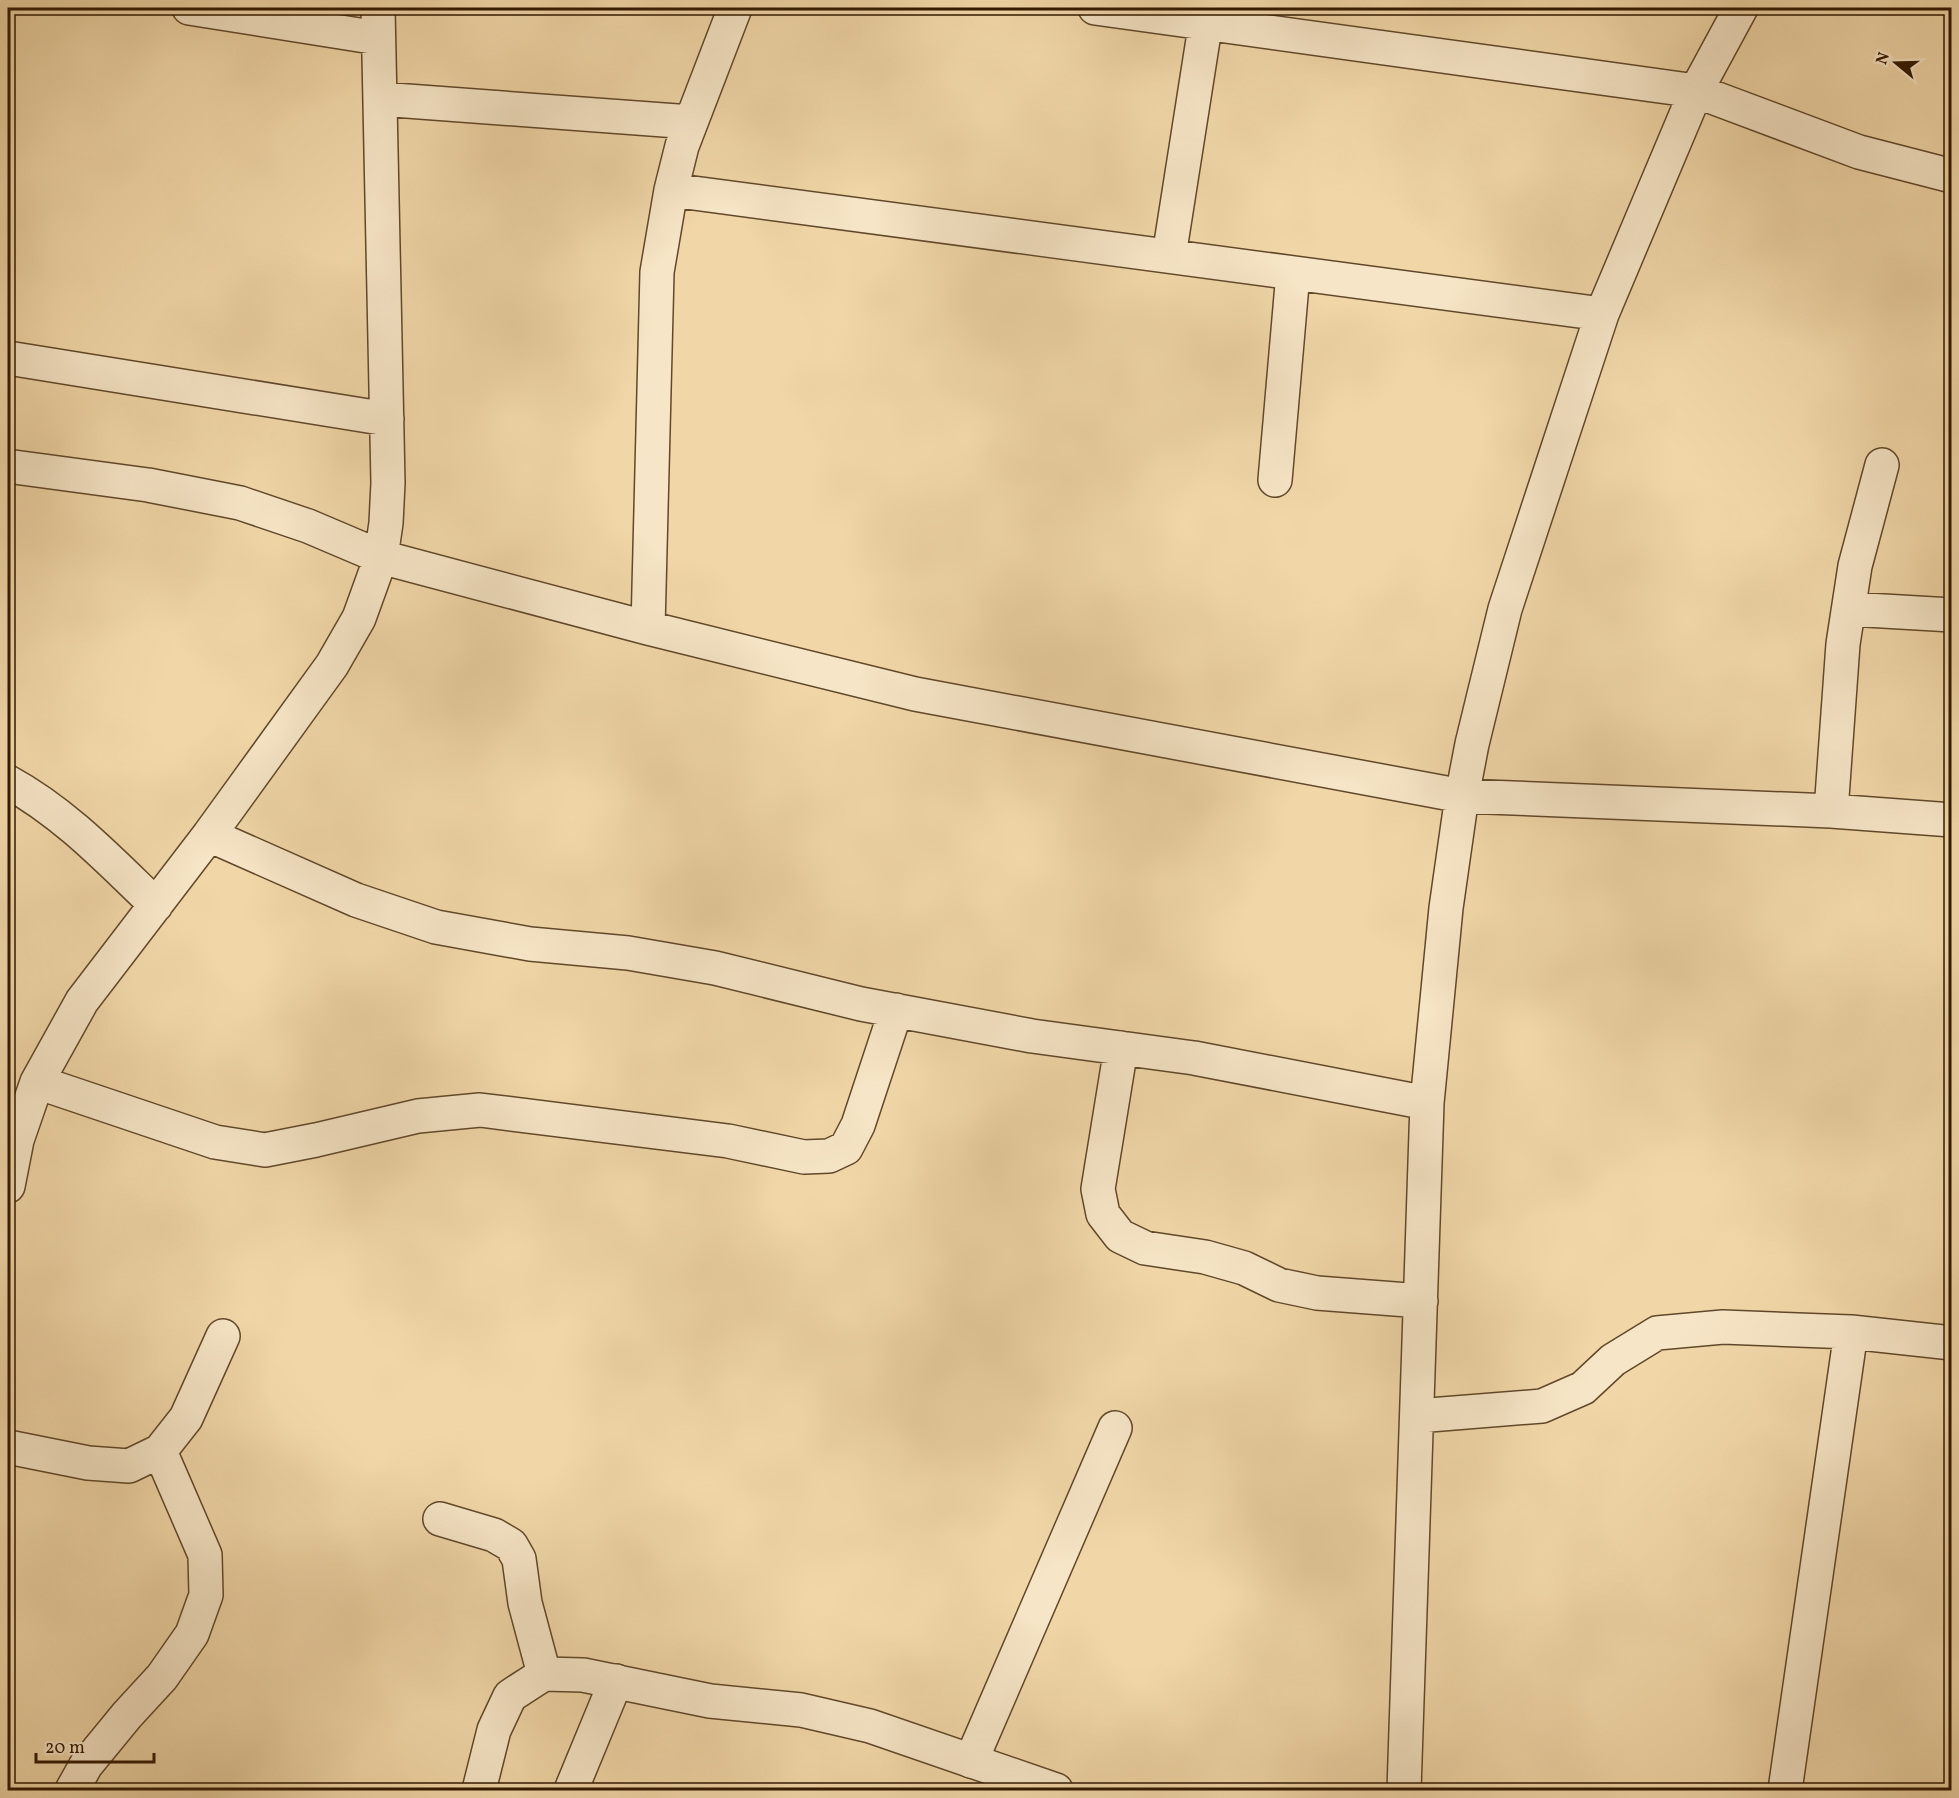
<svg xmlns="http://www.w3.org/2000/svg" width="1959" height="1798" font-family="Vollkorn,serif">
<rect width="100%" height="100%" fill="#f1d7a8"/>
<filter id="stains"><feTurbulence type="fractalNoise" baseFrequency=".00333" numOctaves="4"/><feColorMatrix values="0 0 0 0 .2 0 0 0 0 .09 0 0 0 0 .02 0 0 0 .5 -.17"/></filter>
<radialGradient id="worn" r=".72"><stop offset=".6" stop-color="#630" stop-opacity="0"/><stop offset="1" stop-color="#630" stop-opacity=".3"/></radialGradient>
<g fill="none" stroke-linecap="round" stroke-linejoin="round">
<g stroke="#61482a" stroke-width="36">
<path id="minor" d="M189,8L378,38
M1095,8L1696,91L1859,152L1952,176
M380,99L691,122
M671,190L1602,314
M1169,256L1208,8
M8,358L387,419
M14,467L148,485L240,503L308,526L381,557L648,628L915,694L1462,796L1831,811L1952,820
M1275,480L1293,273
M1849,609L1952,615
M648,628L657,272L671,190L682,146L735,8
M8,782C65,813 110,861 156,905
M1831,811L1843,644L1855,566L1882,465
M209,835L356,900L436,927L530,944L628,953L715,968L861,1004L1032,1036L1194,1058L1427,1103
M1121,1048L1098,1189L1103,1214L1120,1236L1145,1248L1205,1257L1244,1268L1279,1285L1317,1293L1421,1301
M37,1082L215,1142L265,1150L316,1140L418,1116L480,1110L728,1141L804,1157L829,1156L846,1148L858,1125L896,1010
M8,1186L17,1140L37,1082L82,1001L209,835L332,665L359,618L381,557L386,523L388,483L378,8
M1417,1416L1542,1406L1583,1388L1613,1360L1657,1333L1723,1327L1851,1332L1952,1343
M8,1447L88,1463L129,1466L160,1451L186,1418L223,1336
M440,1519L494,1535L511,1545L519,1559L525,1603L544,1674
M971,1761L1115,1428
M72,1790L86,1765L127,1715L162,1677L192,1634L206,1595L205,1555L160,1451
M571,1790L616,1681
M1404,1790L1427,1103L1446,908L1462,796L1472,744L1505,609L1602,314L1696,91L1741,8
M1785,1790L1851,1332"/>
</g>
<g stroke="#61482a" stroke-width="36">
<path id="tertiary" d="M479,1790L494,1730L510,1696L544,1674L583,1675L710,1701L801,1710L870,1726L1056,1790"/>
</g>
<use href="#minor" stroke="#f6e5c6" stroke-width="33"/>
<use href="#tertiary" stroke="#f6e5c6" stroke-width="33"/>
</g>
<rect width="1959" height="1798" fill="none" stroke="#f1d7a8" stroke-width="30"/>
<rect x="9" y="9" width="1941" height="1780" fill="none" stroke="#311900" stroke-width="3"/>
<rect x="15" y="15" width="1929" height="1768" fill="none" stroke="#311900" stroke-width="1.5"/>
<g transform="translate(1896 63) rotate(289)" stroke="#f6e5c6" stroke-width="4.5" paint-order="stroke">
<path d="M0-4.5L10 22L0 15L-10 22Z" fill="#311900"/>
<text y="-9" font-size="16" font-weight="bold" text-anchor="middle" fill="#311900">N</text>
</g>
<path d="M36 1753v9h118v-9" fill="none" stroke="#311900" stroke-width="3"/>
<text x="45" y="1753" font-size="18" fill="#311900" stroke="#f6e5c6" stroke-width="4.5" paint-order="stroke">20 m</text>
<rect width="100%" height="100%" filter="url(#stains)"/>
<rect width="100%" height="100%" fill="url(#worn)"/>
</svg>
